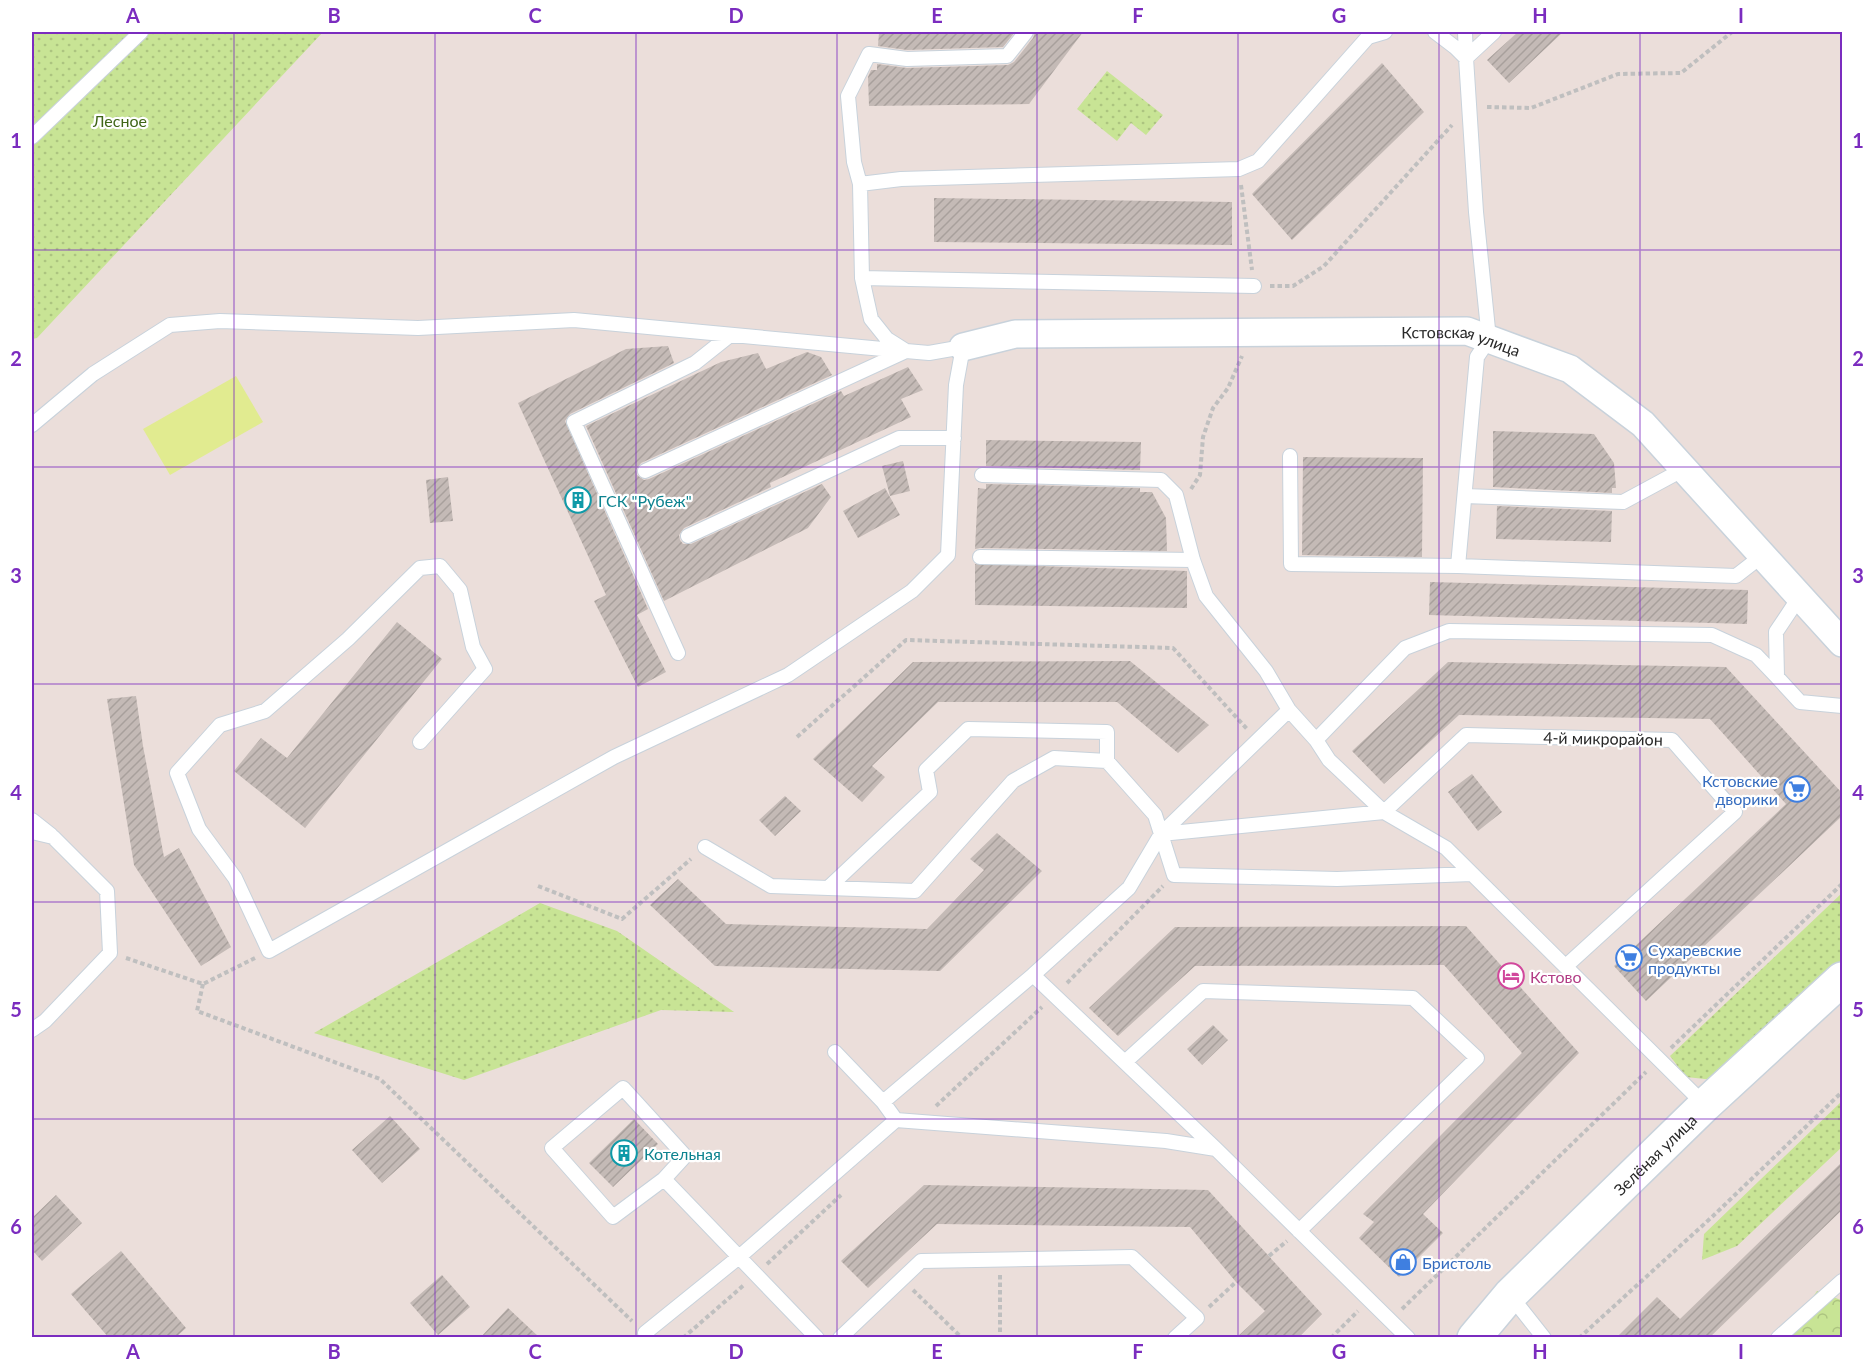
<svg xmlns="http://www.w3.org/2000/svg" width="1874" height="1369" font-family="Lato,sans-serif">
<defs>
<pattern id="green-dots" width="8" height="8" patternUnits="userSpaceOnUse" patternTransform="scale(1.5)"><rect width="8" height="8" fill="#c8e495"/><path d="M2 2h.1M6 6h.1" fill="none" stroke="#acc480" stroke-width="1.8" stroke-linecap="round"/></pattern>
<pattern id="forest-crowns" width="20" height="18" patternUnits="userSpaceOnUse" patternTransform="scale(1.5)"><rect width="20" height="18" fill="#c8e495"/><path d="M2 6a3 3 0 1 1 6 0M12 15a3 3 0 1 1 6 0" fill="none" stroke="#acc480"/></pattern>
<pattern id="building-hatch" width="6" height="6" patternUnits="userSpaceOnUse" patternTransform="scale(1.5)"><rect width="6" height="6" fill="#c4bab6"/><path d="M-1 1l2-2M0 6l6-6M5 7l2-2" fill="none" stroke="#a8a09c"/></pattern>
</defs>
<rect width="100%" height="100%" fill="#ebdeda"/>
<path fill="url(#green-dots)" d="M32,32H323L37,338L32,339Z
M1107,71L1163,115L1146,135L1131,123L1117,141L1077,109Z
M1842,893V962L1714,1080L1686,1077L1670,1056Z
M540,903L617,931L734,1012L661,1010L464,1080L314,1033Z
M1842,1101V1147L1737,1246L1702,1260L1704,1234Z"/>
<path fill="url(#forest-crowns)" d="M1817,1291L1841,1300L1842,1337L1786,1338Z"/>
<path fill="#e1eb90" d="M236,376L263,422L170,475L143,429Z"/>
<path fill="url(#building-hatch)" d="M879,32H1015L1003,47L907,50L878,46Z
M1035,32H1083L1029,104L869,106L868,77L871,70H877V64L907,68L1008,65L1014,62L1033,38Z
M1518,32H1563L1509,83L1487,60Z
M1382,63L1424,112L1292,240L1252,194Z
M934,198L1232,202V245L934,242Z
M668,346L674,363L570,414L565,421L648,609L637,615L666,672L638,687L594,601L606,595L518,403L626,349Z
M807,352L821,357L832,375L641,463L636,470L637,475L644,480L649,479L841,391L844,396L908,367L923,390L901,399L911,417L770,483L771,487L684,528L679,535L680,540L683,544H691L822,484L831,497L808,528L664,601L586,426L721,362L758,353L766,369Z
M1493,431L1594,434L1614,463L1616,488H1612V493L1493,487Z
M986,440L1141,442L1140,470L986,466Z
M1303,457L1423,458L1422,557L1302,555Z
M903,461L910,491L890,496L882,466Z
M448,477L453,521L430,523L426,480Z
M986,484L1140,488V492H1152L1166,518L1167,551L980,548L975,549L978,488L986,489Z
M885,488L900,515L858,538L843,511Z
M1497,506L1612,511L1611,542L1496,539Z
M975,564L1187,571V608L975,605Z
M1430,582L1748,590L1747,624L1429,615Z
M397,622L442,659L305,828L234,771L261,738L287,758Z
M1130,661L1209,725L1178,753L1117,702H938L872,766L885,777L862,802L813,759L913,662Z
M1448,662L1726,667L1842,793V816L1646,1001L1614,966L1786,804L1710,719L1459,715L1384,784L1352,751Z
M136,696L143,746L164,857L179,848L231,947L201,966L134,865L107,699Z
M1472,774L1502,812L1478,831L1448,792Z
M785,796L801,811L775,836L759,820Z
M997,833L1042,871L940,971L715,966L650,905L678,879L726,924L927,929L984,870L970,859Z
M1466,926L1579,1053L1423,1214L1443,1233L1399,1277L1359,1238L1374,1222L1363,1214L1522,1053L1444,965L1195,966L1118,1036L1089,1008L1175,927Z
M1213,1025L1228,1040L1202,1065L1187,1049Z
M390,1116L420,1149L382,1183L352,1150Z
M634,1119L658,1144L613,1187L589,1163Z
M1842,1162V1210L1709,1338H1616L1657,1297L1680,1319Z
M924,1185L1208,1190L1322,1314L1298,1338H1236L1265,1311L1236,1282L1190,1227L937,1224L868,1288L841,1261Z
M56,1195L82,1223L42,1261L32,1250V1218Z
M121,1251L186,1328L175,1338H109L71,1294Z
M442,1275L470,1307L438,1335L410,1303Z
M508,1308L540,1338H480Z"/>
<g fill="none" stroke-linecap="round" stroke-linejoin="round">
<g stroke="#c8d2db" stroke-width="16">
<path id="service" d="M1435,32L1456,48L1466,58
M1465,32L1466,58
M1494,32L1466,58L1476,212L1489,339L1477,357L1458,566L1736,576L1763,555
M32,137L141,32
M860,184L901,179L1239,169L1258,161L1368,37L1385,32
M862,278L1254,286
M32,425L93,374L170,325L220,321L418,328L574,320L904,351
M1290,456L1291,564L1458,566
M645,471L904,352
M982,475L1161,480L1176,495L1193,560L1206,596L1266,671L1289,710
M1465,496L1623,502L1684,469
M688,536L899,438H954
M980,557L1193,560
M1800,596L1776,632L1777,677L1800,702L1842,706
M678,653L574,422L695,363L729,336
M420,742L485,669L473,647L460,590L440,566L420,568L348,639L265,711L220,725L177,773L199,829L235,878L269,951L614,757L788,675L912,591L948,555L956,385L963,347L929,353L906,351L887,339L871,319L862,278L860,184L854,162L848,96L869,54L907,59L1007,56L1026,32
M32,820L51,835
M32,832L53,837L107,891L110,953L45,1021L32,1030
M1161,834L1384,812L1466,735L1672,740L1735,812L1566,966
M705,847L771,886L915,891L1013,781L1054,758L1107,761L1155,815L1174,875L1337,879L1472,874
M828,888L930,792L926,770L968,729L1107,732V761
M1033,975L1216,1149L1408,1338
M835,1052L883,1102L1033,975L1129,888L1161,834L1289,710L1316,740
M1125,1062L1203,991L1413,998L1477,1058L1299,1231
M1705,1105L1446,848L1384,812L1329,760L1316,740L1405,648L1449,631L1712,635L1756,655L1777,677
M896,1120L1166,1141L1216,1149
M664,1179L613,1217L552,1148L623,1088L685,1156L664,1179L817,1338
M1510,1295L1544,1338
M648,1338L645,1333L739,1257L896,1120L883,1102
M840,1338L921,1261L1132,1257L1197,1318L1175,1338
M1778,1338L1842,1281"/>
</g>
<g stroke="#c8d2db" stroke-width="30">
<g id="minor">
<path id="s1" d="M963,347L1015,334L1467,331L1570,369L1643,424L1842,643"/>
</g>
</g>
<g stroke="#c8d2db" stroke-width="36">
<g id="secondary">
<path id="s2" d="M1474,1338L1510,1295L1705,1105L1842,979"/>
</g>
</g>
<path stroke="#bfbfbf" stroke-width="4" stroke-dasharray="4.5 3" stroke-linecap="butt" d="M1487,107L1531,108L1618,74L1681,73L1732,32
M1241,185L1252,270
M1270,286H1293L1324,266L1452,125
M1191,489L1200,475L1203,437L1213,408L1228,388L1242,356
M797,737L906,640L1173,648L1247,729
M538,886L622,919L691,859
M126,958L203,984L255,958
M1067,983L1163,886
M203,984L197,1011L380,1079L632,1321
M1671,1048L1842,884
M936,1106L1042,1007
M1269,1256L1287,1241
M767,1264L841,1195
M1000,1275V1338
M913,1290L962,1338
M1209,1307L1236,1282
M1402,1309L1646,1072
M683,1338L744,1285
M1331,1338L1358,1311
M1579,1338L1713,1216L1842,1092"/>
<use href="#service" stroke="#fff" stroke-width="14"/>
<use href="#minor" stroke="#fff" stroke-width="27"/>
<use href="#secondary" stroke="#fff" stroke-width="33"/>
</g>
<path fill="none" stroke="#7b2cbf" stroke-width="1.5" stroke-opacity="0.55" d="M234,32V1338M435,32V1338M636,32V1338M837,32V1338M1037,32V1338M1238,32V1338M1439,32V1338M1640,32V1338M32,250H1842M32,467H1842M32,684H1842M32,902H1842M32,1119H1842"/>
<defs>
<g id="building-ring" transform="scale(1.35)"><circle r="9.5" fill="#fff" stroke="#0f9aa8" stroke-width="1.5"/><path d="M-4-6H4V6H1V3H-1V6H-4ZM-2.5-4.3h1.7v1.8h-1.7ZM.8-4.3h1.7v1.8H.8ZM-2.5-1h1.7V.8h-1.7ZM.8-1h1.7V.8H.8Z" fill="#0f9aa8"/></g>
<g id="supermarket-ring" transform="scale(1.35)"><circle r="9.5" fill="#fff" stroke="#3f7fe0" stroke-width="1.5"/><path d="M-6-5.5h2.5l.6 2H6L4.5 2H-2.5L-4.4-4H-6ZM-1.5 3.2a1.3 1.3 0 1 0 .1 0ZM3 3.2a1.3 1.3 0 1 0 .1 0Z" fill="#3f7fe0"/></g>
<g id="hotel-ring" transform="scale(1.35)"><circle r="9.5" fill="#fff" stroke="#d1479c" stroke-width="1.5"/><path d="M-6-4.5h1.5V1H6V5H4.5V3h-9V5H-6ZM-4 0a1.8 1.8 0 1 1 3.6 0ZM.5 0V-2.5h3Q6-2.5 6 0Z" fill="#d1479c"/></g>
<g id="shop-ring" transform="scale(1.35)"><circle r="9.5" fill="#fff" stroke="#3f7fe0" stroke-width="1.5"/><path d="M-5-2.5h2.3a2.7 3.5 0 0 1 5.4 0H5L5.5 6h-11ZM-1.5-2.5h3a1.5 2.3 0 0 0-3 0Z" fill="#3f7fe0"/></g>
</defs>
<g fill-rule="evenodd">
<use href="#building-ring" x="578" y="500"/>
<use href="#supermarket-ring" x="1797" y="789"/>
<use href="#supermarket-ring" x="1629" y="958"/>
<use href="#hotel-ring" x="1511" y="976"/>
<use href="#building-ring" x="624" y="1153"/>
<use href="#shop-ring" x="1403" y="1262"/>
</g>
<g text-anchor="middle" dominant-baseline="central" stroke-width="4.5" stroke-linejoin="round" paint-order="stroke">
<g font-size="16" fill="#406618" stroke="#fff">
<text x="120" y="120">Лесное</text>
</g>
<g font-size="16" fill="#292929" stroke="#fff">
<text stroke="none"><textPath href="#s1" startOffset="501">Кстовская улица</textPath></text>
<text transform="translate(1603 738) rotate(1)">4-й микрорайон</text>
<text stroke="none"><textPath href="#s2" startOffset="258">Зелёная улица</textPath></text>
</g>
<g font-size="16" fill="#0d838f" stroke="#fff" text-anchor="start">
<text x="598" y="500">ГСК "Рубеж"</text>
<text x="644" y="1153">Котельная</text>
</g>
<g font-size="16" fill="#366cbe" stroke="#fff" text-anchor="start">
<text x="1778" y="780" text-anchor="end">Кстовские<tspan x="1778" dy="18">дворики</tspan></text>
<text x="1648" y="949">Сухаревские<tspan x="1648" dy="18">продукты</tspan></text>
<text x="1422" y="1262">Бристоль</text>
</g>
<g font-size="16" fill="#b23c85" stroke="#fff" text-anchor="start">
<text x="1530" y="976">Кстово</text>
</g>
</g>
<rect width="1874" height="1369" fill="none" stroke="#ffffff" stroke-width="66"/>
<rect x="33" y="33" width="1808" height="1303" fill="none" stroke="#7b2cbf" stroke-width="2"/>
<g font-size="20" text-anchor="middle" font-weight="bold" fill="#7b2cbf">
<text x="133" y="23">A</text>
<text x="334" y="23">B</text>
<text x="535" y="23">C</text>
<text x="736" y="23">D</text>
<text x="937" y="23">E</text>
<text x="1138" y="23">F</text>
<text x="1339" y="23">G</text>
<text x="1540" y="23">H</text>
<text x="1741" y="23">I</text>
<text x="16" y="148">1</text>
<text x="1858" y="148">1</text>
<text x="16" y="366">2</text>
<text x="1858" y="366">2</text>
<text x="16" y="583">3</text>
<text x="1858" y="583">3</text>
<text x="16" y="800">4</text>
<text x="1858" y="800">4</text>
<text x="16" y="1017">5</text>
<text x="1858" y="1017">5</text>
<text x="16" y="1234">6</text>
<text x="1858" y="1234">6</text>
<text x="133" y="1359">A</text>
<text x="334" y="1359">B</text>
<text x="535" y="1359">C</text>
<text x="736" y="1359">D</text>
<text x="937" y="1359">E</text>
<text x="1138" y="1359">F</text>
<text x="1339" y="1359">G</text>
<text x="1540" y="1359">H</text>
<text x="1741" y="1359">I</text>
</g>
</svg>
